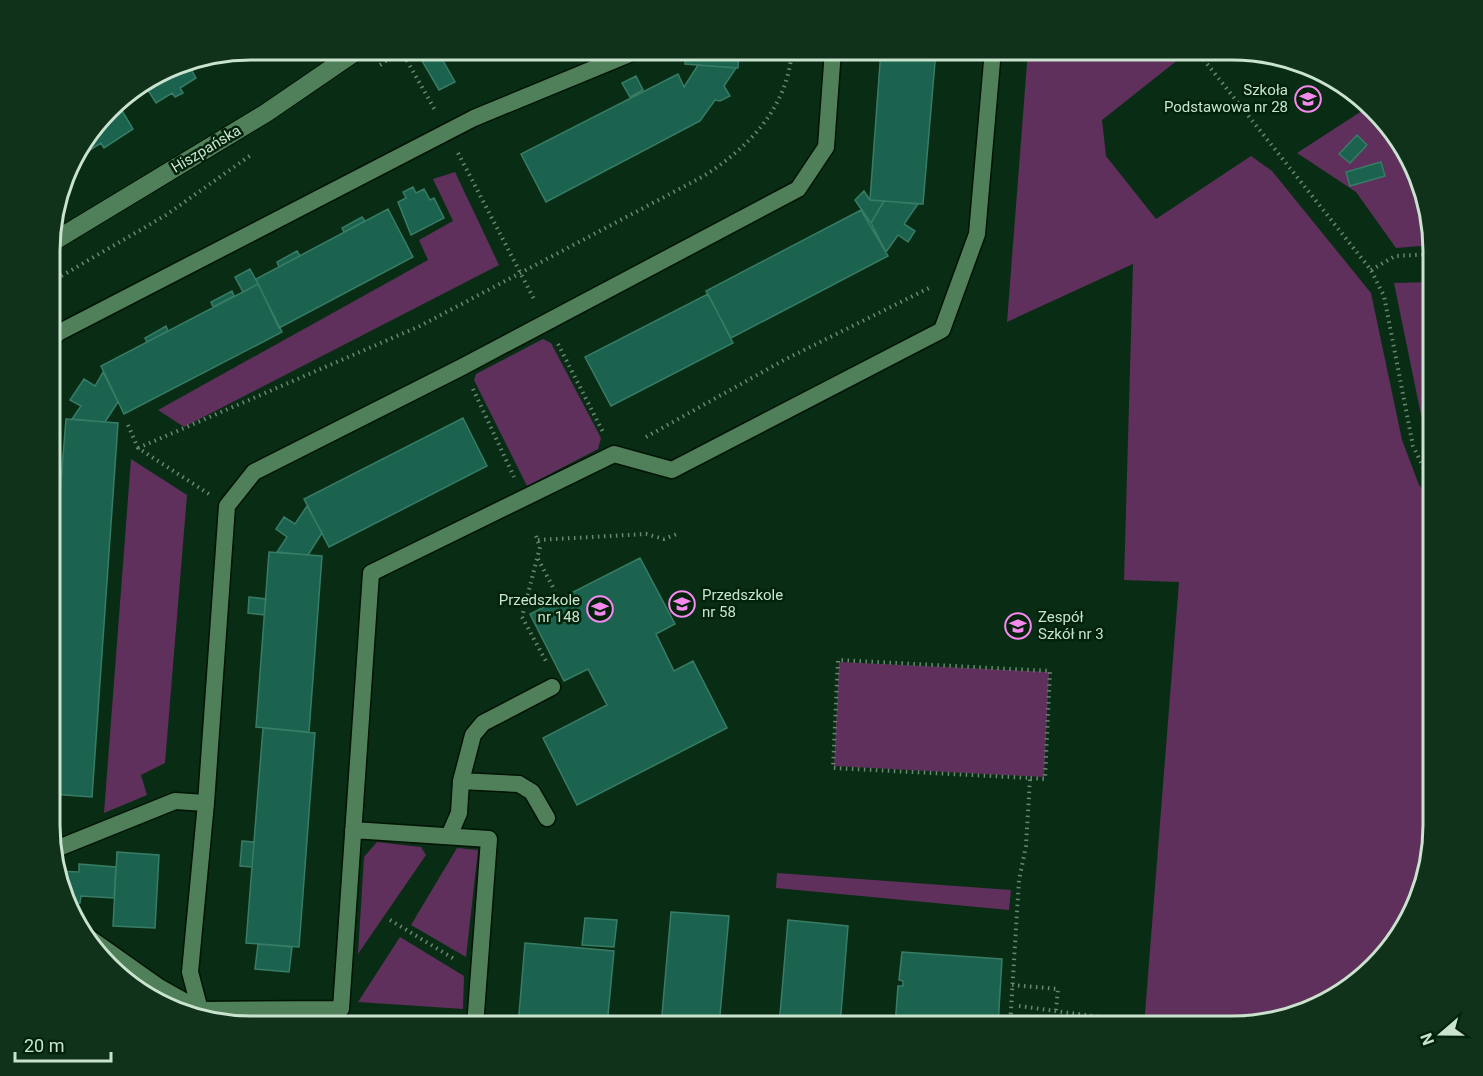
<svg xmlns="http://www.w3.org/2000/svg" width="1483" height="1076" font-family="Roboto,sans-serif">
<rect width="100%" height="100%" fill="#092d14"/>
<path fill="#5e305b" d="M1028,50H1172L1179,59L1102,120L1106,156L1156,219L1251,156L1272,171L1371,293L1402,440L1419,485L1433,502V838L1418,902L1392,948L1321,1006L1232,1026H1144L1179,582L1124,580L1133,264L1007,322Z
M1368,107L1413,162L1433,245L1396,248L1356,192L1297,153Z
M455,172L499,265L184,427L158,410L428,260L419,240L453,221L433,179Z
M1433,282V452L1427,444L1394,283Z
M543,339L551,343L601,438L598,449L527,486L474,380L476,374Z
M131,459L187,495L165,763L141,775L147,795L104,813Z
M839,662L1049,672L1044,777L834,766Z
M377,842L421,847L426,855L358,954L364,857Z
M457,848L478,850L466,957L411,925Z
M777,873L1011,890L1009,910L776,888Z
M400,937L464,976L463,1009L358,1002Z"/>
<path fill="#1b634e" stroke="#387c66" stroke-width="1.5" d="M437,50L455,82L439,90L421,59Z
M686,50H739L738,68L685,64Z
M881,50H936L923,204L870,200Z
M187,62L196,78L180,88L183,93L175,97L172,93L156,103L144,84L174,65Z
M698,65L736,68L724,86L730,96L720,101L715,100L700,121L546,202L521,154L678,74L684,87Z
M636,76L643,90L630,97L622,83Z
M118,104L133,129L104,148L101,143L77,158L76,155L112,107Z
M1357,135L1367,145L1350,163L1339,154Z
M1381,162L1385,176L1350,186L1346,172Z
M413,187L416,193L424,189L430,200L434,198L444,218L411,235L398,202L406,198L403,192Z
M864,191L870,200L884,201L871,223L855,200Z
M884,201L918,204L904,224L915,231L908,242L898,235L886,252L871,223Z
M388,209L413,257L279,328L256,279Z
M861,210L888,256L731,338L706,291Z
M362,217L365,221L344,232L342,228Z
M297,251L300,256L279,267L277,262Z
M250,269L258,284L243,292L235,277Z
M258,284L282,332L124,414L101,366Z
M232,291L234,296L213,307L211,302Z
M708,294L733,343L611,406L585,357Z
M166,326L168,331L147,342L145,338Z
M103,372L118,402L105,422L72,419L81,406L70,400L84,379L95,386Z
M463,418L487,466L329,547L304,499Z
M66,419L118,423L92,797L51,794V618L55,560L51,559V537L54,506H59Z
M56,471H62L60,495H54Z
M307,506L322,533L308,555L277,552L287,537L276,529L284,517L295,524Z
M269,552L322,556L309,732L256,727Z
M640,558L675,624L656,634L674,671L693,661L727,728L577,805L543,738L607,705L588,669L564,681L530,614Z
M249,597L266,599L264,615L248,613Z
M263,728L315,733L299,947L246,943Z
M242,841L254,842L252,867L240,866Z
M117,852L159,855L155,928L113,926Z
M79,864L116,867L114,898L81,896L80,903H69L58,871L79,872Z
M671,912L729,916L719,1026H661Z
M585,918L617,920L614,947L582,945Z
M788,920L848,926L840,1026H779Z
M525,943L614,951L607,1026H518Z
M258,944L292,947L289,972L255,969Z
M902,952L1002,959L998,1026H895L898,986H903V981L899,980Z"/>
<g fill="none" stroke-linecap="round" stroke-linejoin="round">
<g stroke="#001304" stroke-width="19">
<path id="service" d="M51,341L58,333L474,118L639,50
M461,781L473,735L483,723L552,687
M353,830L489,839L475,1026
M449,836L459,813L461,781L519,784L532,792L547,818
M51,851L175,801L206,803
M84,934L159,987L200,1010L341,1009L371,573L614,454L672,470L942,330L977,234L993,50
M199,1016L200,1010L190,972L206,803L227,506L254,472L462,367L798,189L826,147L833,50"/>
</g>
<g stroke="#001304" stroke-width="20">
<path id="minor" d="M51,243L266,113L358,50"/>
</g>
<path stroke="#6a8871" stroke-width="4" stroke-dasharray="1.5 4.5" stroke-linecap="butt" d="M401,50L436,112
M1196,50L1371,270L1384,296L1413,446L1433,487
M380,65L401,50
M458,153L535,301
M1371,270L1395,256L1433,254
M51,282L166,215L251,155
M558,344L604,434
M473,389L514,477
M128,425L138,448L209,494
M646,437L784,360L931,287
M138,448L420,326L702,177C749,148 788,107 792,50
M536,536L540,547L522,617L547,663
M538,540L646,534L664,539L677,534
M538,559L555,591
M390,920L456,960
M1012,985L1058,989L1056,1010
M1019,1006L1144,1023
M1010,1026L1019,880L1026,846L1030,778L833,768L838,660L1050,671L1045,779L1030,778"/>
<use href="#service" stroke="#50805a" stroke-width="16"/>
<use href="#minor" stroke="#50805a" stroke-width="18"/>
</g>
<defs>
<g id="school-ring" transform="scale(1.35)"><circle r="9.5" fill="#00230a" stroke="#f689ee" stroke-width="1.5"/><path d="M0-5L7-2L0 1L-7-2ZM-4 1L0 2.5L4 1V4Q0 6-4 4Z" fill="#f689ee"/></g>
</defs>
<g fill-rule="evenodd">
<use href="#school-ring" x="1308" y="99"/>
<use href="#school-ring" x="682" y="604"/>
<use href="#school-ring" x="600" y="609"/>
<use href="#school-ring" x="1018" y="626"/>
</g>
<g text-anchor="middle" dominant-baseline="central" stroke-width="5" stroke-linejoin="round" paint-order="stroke">
<g font-size="15" fill="#cae3ce" stroke="#00230a" text-anchor="end">
<text x="1288" y="90">Szkoła<tspan x="1288" dy="17">Podstawowa nr 28</tspan></text>
<text x="702" y="595" text-anchor="start">Przedszkole<tspan x="702" dy="17">nr 58</tspan></text>
<text x="580" y="600">Przedszkole<tspan x="580" dy="17">nr 148</tspan></text>
<text x="1038" y="617" text-anchor="start">Zespół<tspan x="1038" dy="17">Szkół nr 3</tspan></text>
</g>
<g font-size="15" fill="#cae3ce" stroke="#00230a">
<text transform="translate(206 149) rotate(-31)">Hiszpańska</text>
</g>
</g>
<path d="M0 0H1483V1076H0ZM251 60H1232A191 191 0 0 1 1423 251V825A191 191 0 0 1 1232 1016H251A191 191 0 0 1 60 825V251A191 191 0 0 1 251 60Z" fill="#10321a" fill-rule="evenodd"/>
<path fill="none" stroke="#cae3ce" stroke-width="3" d="M251 60H1232A191 191 0 0 1 1423 251V825A191 191 0 0 1 1232 1016H251A191 191 0 0 1 60 825V251A191 191 0 0 1 251 60Z"/>
<g transform="translate(1441 1034) rotate(250)" stroke="#00230a" stroke-width="4.5" paint-order="stroke">
<path d="M0-4.5L10 22L0 15L-10 22Z" fill="#cae3ce"/>
<text y="-9" font-size="16" font-weight="bold" text-anchor="middle" fill="#cae3ce">N</text>
</g>
<path d="M15 1052v9h96v-9" fill="none" stroke="#cae3ce" stroke-width="3"/>
<text x="24" y="1052" font-size="18" fill="#cae3ce" stroke="#00230a" stroke-width="4.5" paint-order="stroke">20 m</text>
</svg>
